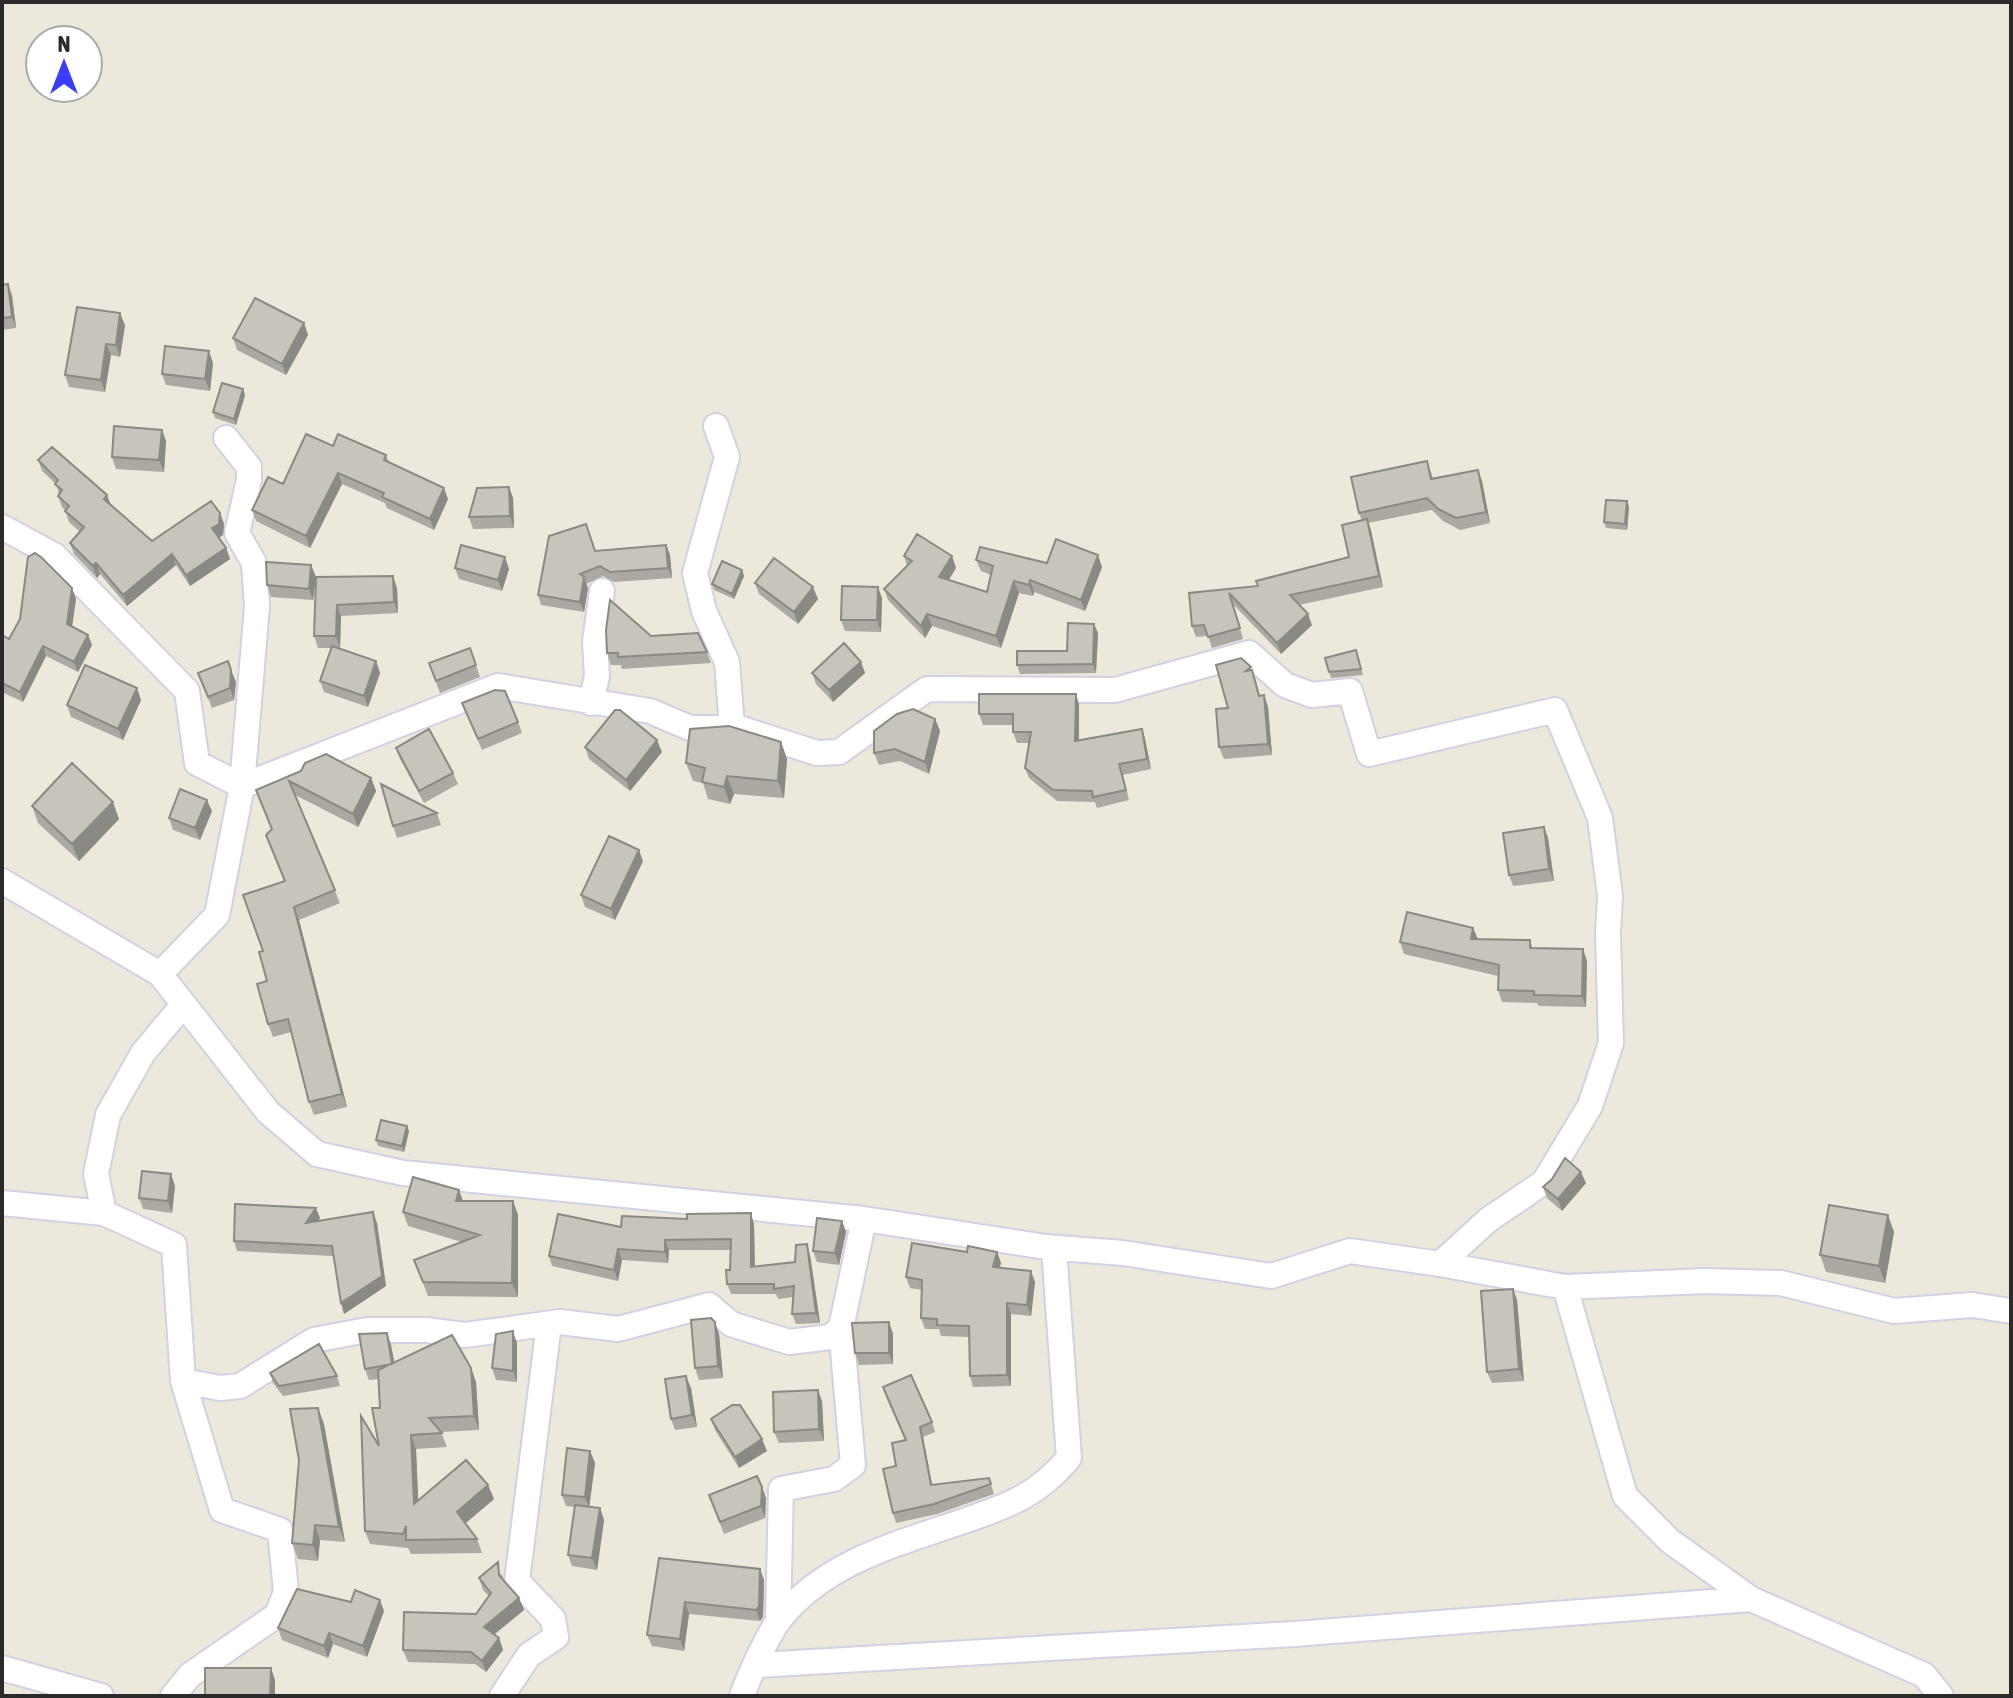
<svg xmlns="http://www.w3.org/2000/svg" width="2013" height="1698" font-family="'Asap Condensed',sans-serif">
<rect width="100%" height="100%" fill="#ece8dc"/>
<g fill="none" stroke-linecap="round" stroke-linejoin="round">
<g stroke="#d1d1e3" stroke-width="28">
<path id="minor" d="M716,426L727,457L695,573L704,611L727,662L732,728
M2,527L54,555L187,691L197,763L242,786L257,606L254,563L237,533L249,480V467L226,438
M591,703L597,676L595,641L602,591
M2,881L160,974L268,1112L317,1154L403,1173L864,1219L1046,1247L1123,1253L1271,1276L1350,1251L1440,1264L1565,1287L1625,1496L1670,1541L1751,1599L1924,1675L1941,1696
M160,974L217,915L242,786L498,686L650,711L690,728H739L817,753L839,752L927,689L1115,690L1249,653L1285,685L1312,695L1350,691L1369,754L1555,710L1600,818L1610,896L1608,934L1611,1043L1590,1106L1544,1182L1488,1220L1440,1264
M2,1203L104,1213L96,1174L108,1115L143,1053L183,1005
M104,1213L174,1245L183,1381L222,1510L280,1530L286,1592L277,1615L190,1675L173,1696
M1565,1287L1705,1281L1781,1283L1894,1311L1972,1305L2011,1311
M183,1381L220,1388L240,1386L314,1340L367,1330H426L465,1335L560,1322L618,1329L709,1305L731,1324L789,1342L830,1337L841,1328L864,1219
M778,1621L781,1489L834,1479L853,1465L841,1328
M756,1665L1294,1634L1751,1599
M2,1668L101,1696
M502,1696L529,1655L556,1637L553,1619L517,1581L549,1324
M742,1696C749,1676 767,1636 780,1619C824,1563 896,1544 961,1522C1007,1506 1036,1497 1069,1458L1054,1248"/>
</g>
<use href="#minor" stroke="#fff" stroke-width="24"/>
</g>
<path fill="#aba9a1" d="M8,284L12,296L16,328L2,330V285Z
M304,323L308,335L286,375L237,350L233,338Z
M125,325L120,357L111,355L105,392L69,387L65,375Z
M213,363L210,391L166,385L162,374Z
M243,389L245,395L236,425L215,418L213,412Z
M162,430L166,441L164,472L116,469L112,457Z
M333,446L386,455L389,462L448,499L434,530L387,508L385,503L342,484L310,548L256,521L252,510L283,484Z
M38,460L107,495L111,506L152,541L220,513L224,524L223,535L219,538L226,548L230,559L190,586L176,565L127,606L100,574L97,578L74,554L70,543L80,532L69,522L65,510L62,507L58,496L59,494L56,484L42,471Z
M1427,461L1433,478L1482,481L1490,523L1460,530L1443,521L1432,510L1368,523L1383,587L1299,605L1312,625L1281,654L1233,604L1243,639L1212,648L1208,636L1196,637L1192,626L1189,593L1258,586L1349,557L1362,521L1359,513Z
M509,487L513,498L514,528L473,529L469,517Z
M1627,501L1629,507L1627,530L1606,528L1604,522Z
M666,545L670,555L672,578L614,582L603,576L586,584L588,588L584,612L541,605L538,595L595,551Z
M904,556H952L956,568L949,580L987,592L991,575L981,571L976,560L1102,567L1085,611L1034,592L1033,596L1019,593L1001,648L932,626L925,638L888,600L884,589L907,566Z
M311,565L316,577L313,600L271,597L267,585Z
M455,568L509,569L502,591L459,579Z
M742,570L744,576L734,599L714,590L712,584Z
M316,577L397,588L398,613L341,616L340,648H338L376,661L380,673L368,707L324,692L320,681L332,648H318L314,636Z
M755,583L818,599L798,624L759,594Z
M882,598L881,632L845,631L841,620Z
M76,599L72,626L88,635L92,645L78,672L46,656L23,702L2,692V635L9,639Z
M1094,624L1098,633L1096,673L1020,674L1017,665L1067,651Z
M651,636L707,652L711,663L622,669L621,665H611L607,653Z
M470,648L480,677L440,693L429,663Z
M1356,650L1363,675L1331,678L1325,658Z
M861,662L865,673L833,702L816,684L812,673Z
M1216,665L1255,678L1260,696L1264,695L1268,707L1272,755L1224,759L1219,747L1228,708Z
M198,673L236,682L234,700L212,708Z
M1076,694L1079,705V740L1142,729L1145,739L1151,769L1123,775L1129,800L1097,808L1095,802L1057,801L1029,778L1025,768L1029,743H1017L1013,732V725H983L979,714Z
M141,700L123,740L71,717L67,705Z
M462,703L518,722L522,733L482,750Z
M935,719L940,731L929,774L900,761L879,765L874,753Z
M781,742L787,759L784,798L734,794L730,804L708,799L703,783L693,781L686,763Z
M585,747L662,752L630,791L589,759Z
M396,748L453,773L458,784L424,803L400,759Z
M301,771L371,778L376,791L358,827L295,795L340,903L299,920L347,1107L314,1115L309,1102L291,1032L273,1037L268,1024L267,981L285,881L266,835L271,829L256,790Z
M32,806L119,819L79,861L38,823Z
M212,811L200,840L173,830L169,818Z
M437,813L441,825L397,838L393,826Z
M1544,827L1548,838L1554,881L1513,886L1509,875Z
M643,861L615,920L585,907L581,895Z
M1473,928L1477,939L1530,940L1533,949L1587,961L1586,1007L1539,1006L1537,1003L1502,1002L1498,990V976L1404,954L1400,942Z
M409,1131L404,1152L378,1146L376,1140Z
M1552,1179L1586,1183L1562,1211L1547,1198L1543,1187Z
M175,1186L172,1213L143,1209L139,1198Z
M463,1201H513L518,1215V1297L428,1296L414,1260L462,1242L408,1226L403,1212Z
M320,1218L318,1221L377,1223L386,1286L344,1314L333,1256L237,1251L234,1241Z
M842,1221L846,1232L839,1265L817,1262L813,1251Z
M754,1224L755,1267L795,1262L810,1255L820,1323L796,1324L792,1314L793,1297L778,1299L776,1294H731L727,1284L730,1270L731,1250H669L668,1263L622,1260L618,1281L552,1266L549,1256L621,1227Z
M1894,1232L1885,1283L1826,1272L1820,1255Z
M997,1252L1001,1263L999,1268L1035,1282L1031,1316L1011,1314V1386L973,1387L970,1376L969,1337L941,1336L939,1329H925L921,1318L922,1290L910,1288L906,1277Z
M1513,1289L1517,1300L1524,1381L1492,1383L1487,1372Z
M889,1322L893,1334V1364L859,1365L855,1353Z
M387,1333L391,1345L394,1363L471,1368L476,1382L479,1430L441,1432L447,1447L416,1449L418,1501L488,1485L494,1499L465,1524L477,1539L482,1553L411,1554L408,1548L370,1544L365,1531L379,1446L380,1408L378,1379L369,1380L365,1369Z
M719,1334L723,1378L699,1380L695,1368Z
M517,1343V1382L496,1380L492,1368Z
M270,1373L337,1376L340,1386L283,1396L273,1383Z
M691,1388L697,1427L675,1430L671,1419Z
M886,1397L932,1422L935,1432L923,1437L932,1485L989,1478L994,1494L937,1514L896,1523L893,1513L896,1466L905,1440Z
M822,1401L824,1441L779,1443L774,1432Z
M711,1419L767,1451L739,1468L715,1430Z
M324,1424L345,1542L320,1540L318,1561L298,1559L292,1543Z
M590,1451L595,1463L589,1507L600,1508L604,1520L597,1570L572,1566L568,1555L575,1507L566,1506L562,1495Z
M709,1495L766,1498L765,1518L724,1534Z
M659,1558L764,1580L763,1617L760,1621L689,1614L684,1651L652,1646L647,1635Z
M502,1574L503,1579L519,1598L524,1610L494,1635L499,1638L503,1650L486,1672L475,1664L408,1662L403,1650L476,1614L489,1596L483,1590L479,1578Z
M384,1611L367,1657L333,1644L328,1658L282,1640L278,1628Z"/>
<path fill="#8b8983" d="M8,284L12,296L16,328L12,317Z
M120,313L125,325L120,357L116,345Z
M304,323L308,335L286,375L282,364Z
M106,344L111,355L105,392L101,380Z
M209,351L213,363L210,391L205,379Z
M243,389L245,395L236,425L234,419Z
M162,430L166,441L164,472L159,460Z
M1478,470L1482,481L1490,523L1486,512Z
M338,473L342,484L310,548L306,536Z
M509,487L513,498L514,528L510,516Z
M444,488L448,499L434,530L430,519Z
M107,495L111,506L104,499Z
M1627,501L1629,507L1627,530L1625,524Z
M220,513L224,524L223,535L216,539L212,528Z
M1367,519L1371,530L1383,587L1379,576Z
M666,545L670,555L672,578L668,568Z
M226,548L230,559L190,586L186,575Z
M172,554L176,565L127,606L123,595Z
M1098,555L1102,567L1085,611L1081,600Z
M952,556L956,568L943,588L939,577Z
M505,557L509,569L502,591L498,580Z
M96,563L100,574L97,578L93,566Z
M311,565L316,577L313,600L309,589Z
M742,570L744,576L734,599L732,594Z
M393,576L397,588L398,613L394,602Z
M584,577L588,588L584,612L580,602Z
M1030,580L1034,592L1033,596L1029,585Z
M1014,581L1019,593L1001,648L996,636Z
M813,587L818,599L798,624L794,612Z
M878,587L882,598L881,632L877,620Z
M72,588L76,599L71,634L67,624Z
M337,605L341,616L340,648L336,636Z
M927,614L932,626L925,638L921,626Z
M1308,614L1312,625L1281,654L1277,643Z
M1094,624L1098,633L1096,673L1093,664Z
M88,635L92,645L78,672L74,662Z
M43,646L46,656L23,702L20,692Z
M376,661L380,673L368,707L364,696Z
M861,662L865,673L833,702L829,690Z
M231,670L236,682L234,700L230,688Z
M137,688L141,700L123,740L118,729Z
M1076,694L1079,705V752L1075,741Z
M1264,695L1268,707L1272,755L1268,744Z
M935,719L940,731L929,774L925,762Z
M1142,729L1145,739L1151,769L1147,759Z
M657,740L662,752L630,791L626,780Z
M781,742L787,759L784,798L778,781Z
M727,776L734,794L730,804L724,787Z
M371,778L376,791L358,827L353,814Z
M207,800L212,811L200,840L195,828Z
M113,802L119,819L79,861L72,844Z
M1544,827L1548,838L1554,881L1549,869Z
M639,850L643,861L615,920L611,909Z
M294,907L299,920L347,1107L342,1094Z
M1473,928L1478,939H1471Z
M1583,949L1587,961L1586,1007L1582,996Z
M407,1126L409,1131L404,1152L402,1146Z
M1581,1172L1586,1183L1562,1211L1558,1199Z
M171,1174L175,1186L172,1213L168,1201Z
M459,1190L464,1204L456,1201Z
M513,1201L518,1215V1297L512,1283Z
M316,1208L320,1218L310,1233L306,1223Z
M373,1212L377,1223L386,1286L344,1314L341,1303Z
M751,1213L754,1224L755,1278L751,1267Z
M1888,1215L1894,1232L1885,1283L1879,1266Z
M842,1221L846,1232L839,1265L835,1253Z
M665,1240L669,1250L668,1263L665,1252Z
M807,1244L810,1255L820,1323L816,1313Z
M618,1249L622,1260L618,1281L614,1270Z
M997,1252L1001,1263L997,1278L993,1267Z
M1031,1271L1035,1282L1031,1316L1027,1305Z
M1513,1289L1517,1300L1524,1381L1519,1369Z
M1007,1303L1011,1314V1386L1007,1375Z
M715,1322L719,1334L723,1378L718,1366Z
M889,1322L893,1334V1364L889,1353Z
M513,1331L517,1343V1382L513,1371Z
M387,1333L391,1345L397,1376L392,1364Z
M471,1368L476,1382L479,1430L474,1416Z
M686,1376L691,1388L697,1427L692,1415Z
M818,1390L822,1401L824,1441L819,1429Z
M318,1408L324,1424L345,1542L339,1527Z
M920,1427L923,1437L934,1495L931,1485Z
M411,1435L416,1449L419,1518L414,1504Z
M762,1439L767,1451L739,1468L735,1457Z
M590,1451L595,1463L589,1509L585,1497Z
M488,1485L494,1499L462,1526L457,1512Z
M762,1487L766,1498L765,1518L761,1506Z
M600,1508L604,1520L597,1570L592,1558Z
M315,1525L320,1540L318,1561L313,1545Z
M760,1569L764,1580L763,1617L760,1621L756,1610Z
M519,1598L524,1610L488,1639L484,1627Z
M380,1600L384,1611L367,1657L363,1646Z
M685,1602L689,1614L684,1651L680,1639Z
M329,1633L333,1644L328,1658L324,1646Z
M499,1638L503,1650L486,1672L482,1661Z
M271,1668L275,1680V1696H270Z"/>
<path fill="#c7c4bb" stroke="#8b8983" stroke-width="2" d="M8,284L12,317L2,318V285Z
M255,298L304,323L282,364L233,338Z
M77,307L120,313L116,345L106,344L101,380L65,375Z
M165,346L209,351L205,379L162,374Z
M222,383L243,389L234,419L213,412Z
M114,426L162,430L159,460L112,457Z
M306,434L333,446L338,434L386,455L384,460L444,488L430,519L382,497L384,493L338,473L306,536L252,510L268,477L283,484Z
M52,447L107,495L104,499L152,541L211,501L220,513L219,524L212,528L226,548L186,575L172,554L123,595L96,563L93,566L70,543L84,527L65,511L69,506L58,496L62,490L55,484L58,480L38,460Z
M1427,461L1431,479L1478,470L1486,512L1456,518L1438,509L1427,498L1359,513L1351,477Z
M509,487L510,516L469,517L477,488Z
M1606,500L1627,501L1625,524L1604,522Z
M1367,519L1379,576L1290,595L1308,614L1277,643L1229,593L1240,628L1208,637L1204,625L1192,626L1189,593L1258,586L1256,581L1349,557L1342,525Z
M586,524L595,551L666,545L668,568L610,572L600,566L580,574L584,577L580,602L538,595L549,536Z
M917,534L952,556L939,577L987,592L993,566L976,560L980,547L1047,563L1056,539L1098,555L1081,600L1030,580L1029,585L1014,581L996,636L927,614L921,626L884,589L912,561L904,556Z
M461,545L505,557L498,580L455,568Z
M35,553L41,557L72,588L67,624L88,635L74,662L43,646L20,692L2,683V635L9,639L20,619L28,557Z
M774,558L813,587L794,612L755,583Z
M722,561L742,570L732,594L712,584Z
M266,562L311,565L309,589L267,585Z
M393,576L394,602L337,605L336,636H314L316,577Z
M842,586L878,587L877,620H841Z
M610,600L651,636L698,633L707,652L618,657V653H607L606,630Z
M1068,623L1094,624L1093,664L1017,665V651H1067Z
M844,643L861,662L829,690L812,673Z
M332,646L376,661L364,696L320,681Z
M470,648L476,665L436,681L429,663Z
M1356,650L1361,669L1329,672L1325,658Z
M1241,658L1251,667L1246,671L1252,670L1259,696L1264,695L1268,744L1219,747L1216,709L1228,708L1216,665Z
M228,661L231,670L230,688L208,697L198,673Z
M85,665L137,688L118,729L67,705Z
M495,690L505,691L518,722L478,739L462,703Z
M979,694H1076L1075,741L1142,729L1147,759L1119,764L1126,790L1093,797L1092,791L1053,790L1025,768L1031,732H1013V714H979Z
M913,709L935,719L925,762L895,749L874,753V731L897,714Z
M615,710H620L657,740L626,780L585,747Z
M729,726L781,742L778,781L727,776L724,787L702,782L705,768L686,763L690,729Z
M429,729L453,773L419,791L396,748Z
M326,754L371,778L353,814L289,781L335,890L294,907L342,1094L309,1102L288,1019L268,1024L257,984L267,981L259,952L263,951L243,895L285,881L266,835L272,829L256,790L301,771L305,763Z
M72,763L113,802L72,844L32,806Z
M381,784L437,813L393,826Z
M180,789L207,800L195,828L169,818Z
M1544,827L1549,869L1509,875L1503,833Z
M609,836L639,850L611,909L581,895Z
M1407,912L1473,928L1471,939L1530,940V948L1583,949L1582,996L1534,995V991L1498,990L1499,965L1400,942Z
M381,1120L407,1126L402,1146L376,1140Z
M1565,1158L1581,1172L1558,1199L1543,1187L1552,1179Z
M142,1171L171,1174L168,1201L139,1198Z
M413,1177L459,1190L456,1201H513L512,1283L423,1282L414,1260L480,1235L403,1212Z
M235,1204L316,1208L306,1223L373,1212L382,1276L341,1303L332,1246L234,1241Z
M1829,1205L1888,1215L1879,1266L1820,1255Z
M751,1213V1267L795,1262L796,1245L807,1244L816,1313L792,1314L794,1286L774,1289V1284H727L726,1270H730L731,1239L665,1240V1252L618,1249L614,1270L549,1256L558,1214L621,1227L622,1216L687,1219V1214Z
M817,1218L842,1221L835,1253L813,1251Z
M912,1243L967,1252L968,1246L997,1252L993,1267L1031,1271L1027,1305L1007,1303V1375L970,1376L969,1326L937,1325V1319L921,1318L922,1280L906,1277Z
M1513,1289L1519,1369L1487,1372L1481,1291Z
M711,1318L715,1322L718,1366L695,1368L691,1320Z
M889,1322V1353H855L852,1323Z
M513,1331V1371L492,1368L496,1334Z
M387,1333L392,1364L365,1369L359,1334Z
M452,1335L471,1368L474,1416L429,1418L442,1433L411,1435L414,1504L466,1460L488,1485L457,1512L477,1539L406,1540V1526L403,1534L365,1531L361,1416L379,1446L372,1408H380L378,1370Z
M319,1344L337,1376L279,1386L270,1373Z
M911,1375L932,1422L920,1427L931,1485L989,1478L991,1484L934,1504L893,1513L883,1469L896,1466L892,1443L906,1440L883,1387Z
M686,1376L692,1415L671,1419L665,1379Z
M818,1390L819,1429L774,1432L773,1392Z
M732,1405H740L762,1439L735,1457L711,1419Z
M318,1408L339,1527L315,1525L313,1545L292,1543L299,1460L290,1409Z
M567,1448L590,1451L585,1497L562,1495Z
M757,1476L762,1487L761,1506L720,1522L709,1495Z
M575,1505L600,1508L592,1558L568,1555Z
M659,1558L760,1569L759,1606L756,1610L685,1602L680,1639L647,1635Z
M498,1562L499,1575L519,1598L484,1627L499,1638L482,1661L471,1652L403,1650L404,1612L476,1614L491,1593L479,1578Z
M297,1589L351,1602L355,1590L380,1600L363,1646L329,1633L324,1646L278,1628Z
M205,1668H271L270,1696L205,1695Z"/>
<rect width="2013" height="1698" fill="none" stroke="#2a2a2a" stroke-width="8"/>
<g transform="translate(64 64)"><circle r="38" fill="#ffffff" stroke="#aaaaaa" stroke-width="2"/>
<path d="M0-6L14 30L0 20L-14 30Z" fill="#3c3df8"/>
<text y="-12" font-size="22" font-weight="bold" text-anchor="middle" fill="#2a2a2a">N</text>
</g>
</svg>
